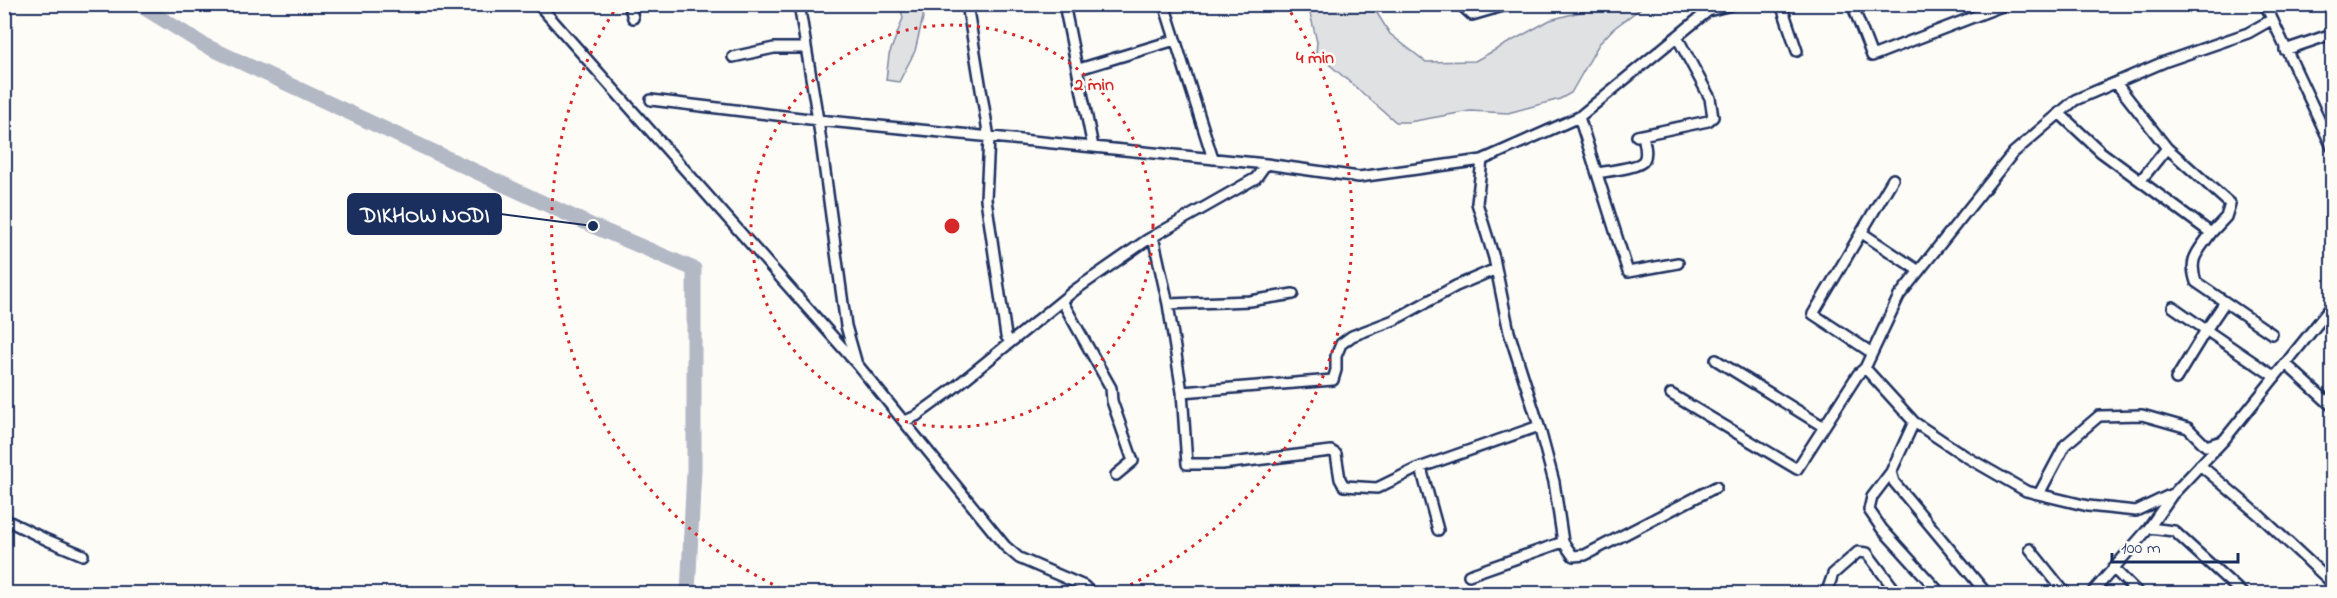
<svg xmlns="http://www.w3.org/2000/svg" width="2337" height="598" font-family="'Indie Flower',sans-serif">
<rect width="100%" height="100%" fill="#fdfcf7"/>
<filter id="ink" filterUnits="userSpaceOnUse"><feTurbulence type="fractalNoise" baseFrequency=".0167" numOctaves="2"/><feDisplacementMap in="SourceGraphic" scale="12" xChannelSelector="R" yChannelSelector="G"/><feConvolveMatrix kernelMatrix="1 2 1 2 8 2 1 2 1" color-interpolation-filters="sRGB"/></filter>
<g filter="url(#ink)">
<path fill="#e0e1e3" stroke="#7e88a0" stroke-width="1.5" d="M900,5H926L915,51L899,82L886,80L889,55L903,18Z
M1308,5H1372L1390,34L1426,62L1475,61L1550,20L1606,5H1645L1613,29L1599,44L1571,93L1560,99L1508,113L1470,111L1409,122H1396L1316,53L1317,42Z"/>
<g fill="none" stroke-linecap="round" stroke-linejoin="round">
<path stroke="#b3b8c5" stroke-width="15" d="M138,4L204,45L593,226L694,269V470L688,594"/>
<g stroke="#1b2f5e" stroke-width="14">
<path id="minor" d="M538,4L857,364L1005,546L1019,558L1084,586L1092,594
M629,4L633,18
M799,4L818,120L846,326L856,361
M967,4L989,138L986,199L1006,336L1010,342
M1064,4L1093,147
M1164,4L1213,159
M1460,4L1472,15L1510,4
M1781,4L1797,51
M1852,4L1872,56L2007,4
M2265,4L2332,147
M2271,20L2248,33L2164,62L2075,100L2013,153L1899,296L1865,368L1914,422L1965,456L2026,491L2088,506L2136,511L2174,493L2224,440L2332,306
M2285,50L2332,34
M733,57L774,48H806
M1079,69L1175,40
M651,100L818,120L1266,164L1359,177L1482,160L1579,117L1708,11L1735,4
M2059,113L2101,152L2211,233L2226,217L2230,204L2167,148L2116,83
M1579,117L1628,272L1678,263
M1637,136L1708,121L1713,117L1710,98L1677,37
M1482,160L1477,203L1494,258L1509,332L1539,426L1554,482L1563,542L1573,556L1585,555L1716,487
M1597,173C1607,171 1640,168 1644,160C1648,153 1644,142 1643,135
M2141,180L2167,148
M1862,233L1919,271
M2211,233C2198,252 2188,258 2196,282L2272,334
M1147,240L1154,241L1168,304L1182,392L1187,464H1222L1331,451L1336,454L1340,479L1344,486L1377,488L1416,469L1539,426
M1062,301L1111,388L1112,401L1133,461L1116,475
M1168,304L1250,301L1293,294
M2173,307L2206,330L2225,302
M1872,353L1813,314L1893,179
M1716,360L1824,427
M2286,364L2332,406
M2176,379L2206,330L2275,377
M1182,392L1333,380L1336,370V356L1341,344L1352,336L1394,320L1456,286L1496,269
M1671,394L1797,469L1858,374L1865,368
M905,421L916,416L949,392L1075,290L1147,240L1256,178L1266,164
M1914,422L1891,472L1894,482L1987,594
M2200,465L2259,515L2332,583
M1421,468L1438,530
M1891,472L1872,497L1869,510L1882,529L1941,594
M2039,494L2065,445L2099,416L2142,415L2188,428L2206,446L2222,441
M4,519L47,540L83,555
M2149,528L2174,531L2243,594
M2030,549L2066,594
M2113,568L2139,594
M1469,575L1563,542
M1826,594L1833,574L1858,552L1867,553L1898,594
M2091,594L2149,528L2172,495"/>
</g>
<use href="#minor" stroke="#fdfcf7" stroke-width="9"/>
</g>
</g>
<g fill="none" stroke="#d62828" stroke-width="3" stroke-dasharray="3 6">
<circle cx="952" cy="226" r="201"/>
<path d="M789 592A401 401 0 0 1 618 5M1286 5A401 401 0 0 1 1115 592"/>
</g>
<circle cx="952" cy="226" r="9" fill="#d62828" stroke="#fdfcf7" stroke-width="3"/>
<g font-size="18" text-anchor="middle" font-weight="bold" fill="#d62828" stroke="#fdfcf7" stroke-width="5" stroke-linejoin="round" paint-order="stroke">
<text x="1315" y="63">4 min</text>
<text x="1094" y="90">2 min</text>
</g>
<path fill="none" stroke="#1b2f5e" stroke-width="2" d="M593 226L501 214"/>
<circle fill="#1b2f5e" stroke="#fdfcf7" stroke-width="2" cx="593" cy="226" r="6"/>
<rect fill="#1b2f5e" stroke="#1b2f5e" stroke-width="2" x="348" y="194" width="153" height="40" rx="6"/>
<g font-size="22" text-anchor="middle" font-weight="bold" fill="#fff">
<text x="425" y="222">DIKHOW NODI</text>
</g>
<rect width="2337" height="598" fill="none" stroke="#fdfcf7" stroke-width="24"/>
<rect x="12" y="12" width="2313" height="574" fill="none" stroke="#1b2f5e" stroke-width="2" filter="url(#ink)"/>
<path d="M2112 553v9h126v-9" fill="none" stroke="#1b2f5e" stroke-width="3"/>
<text x="2121" y="553" font-size="18" fill="#1b2f5e" stroke="#fdfcf7" stroke-width="4.5" paint-order="stroke">100 m</text>
</svg>
